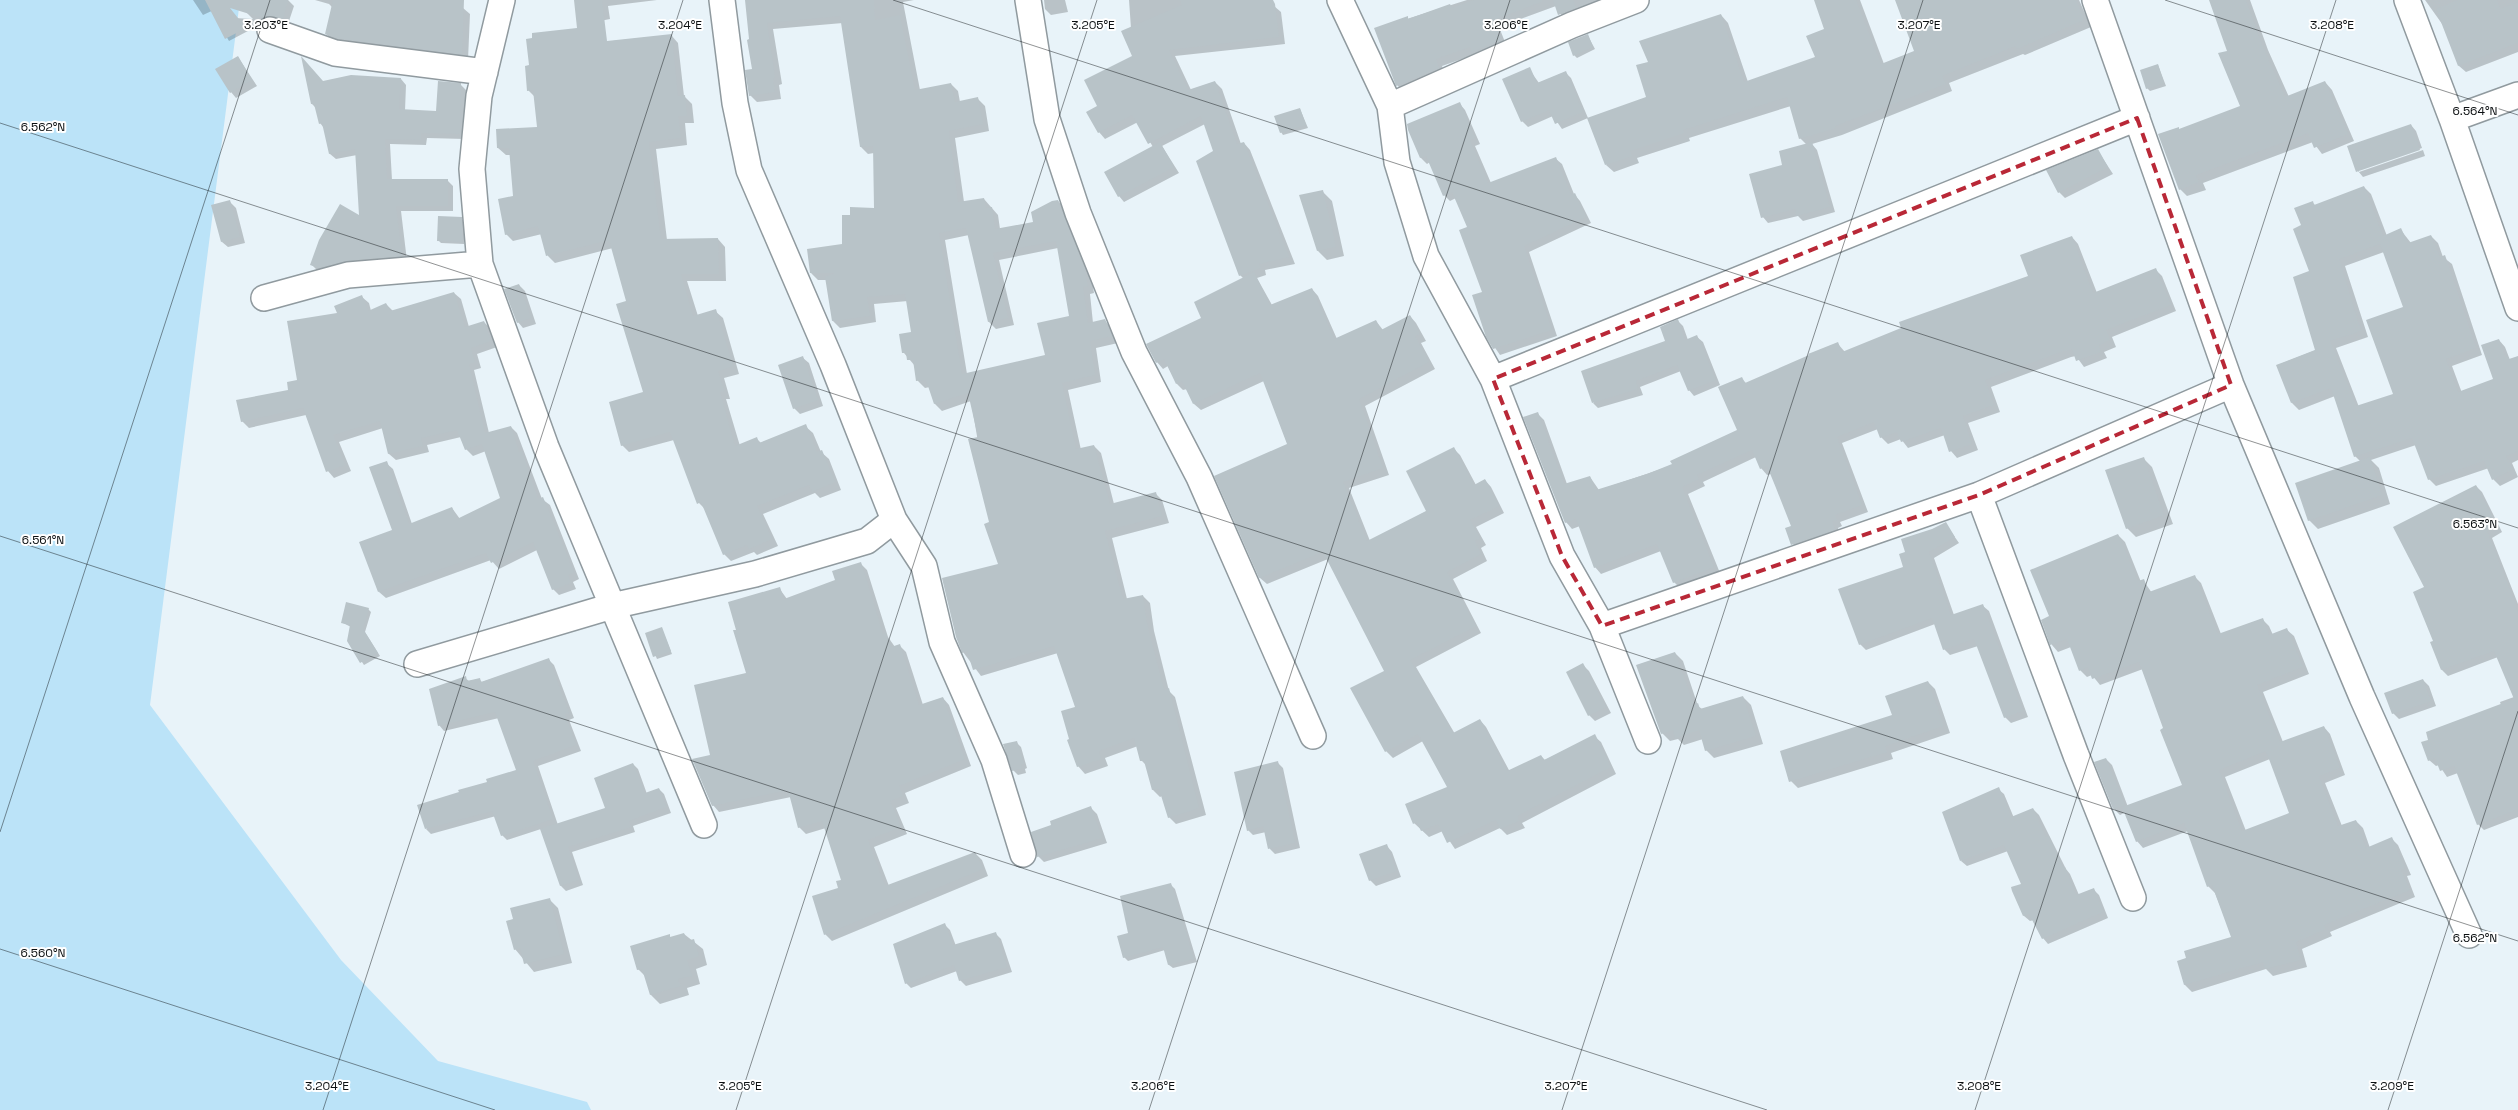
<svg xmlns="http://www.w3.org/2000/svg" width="2518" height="1110" font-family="'Space Grotesk',sans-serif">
<rect width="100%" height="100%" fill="#e8f3f9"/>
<path fill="#bbe3f8" d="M0,0H240L150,705L341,960L438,1061L587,1102L591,1110H0Z"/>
<path fill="#0003" fill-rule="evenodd" d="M193,0H226L218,8L203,15Z
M249,0H288L294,6L288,24H261L229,41L215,17L253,19L246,12Z
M315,0H434L463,8L470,14L468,60L333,40L326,34L333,8L329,4Z
M575,0H657L608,6L610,19L585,24Z
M746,0H914L903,2L920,90L951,84L958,91L960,102L978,99L985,106L989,131L955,138L964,202L984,199L998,215L1000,229L1035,223L1058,201L1065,208L1091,274L1094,293L1090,294L1093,323L1105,321L1112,328L1118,343L1096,348L1101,382L1068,390L1081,450L1094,446L1101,453L1114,504L1155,493L1162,500L1169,523L1112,538L1127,599L1143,596L1150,603L1154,631L1169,691L1175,697L1206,815L1176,824L1169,817L1162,796L1160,797L1153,790L1147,766L1142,761L1138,746L1105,758L1108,766L1085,774L1078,766L1077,707L1058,653L981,676L963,652L999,565L971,401L942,411L935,404L930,387L925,388L918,381L915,366L904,353L913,333L908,301L874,304L876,322L840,328L833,321L827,280H818L811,273L843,245L875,209L874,153L868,154L861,147L843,23L773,29L782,84L779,85L781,99L757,102L750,95L753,70ZM969,235L989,322L996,329L1014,325L999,260L1058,248L1071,317L1046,356L967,374L945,240Z
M1044,0H1065L1068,12L1051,15L1045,9Z
M1129,0H1225L1274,6L1281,12L1285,44L1175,56L1191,90L1215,82L1222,89L1241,144L1244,143L1250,150L1295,264L1265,270L1266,275L1257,278L1272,305L1312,289L1318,296L1337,339L1376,321L1383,330L1410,316L1416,323L1426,341L1421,343L1435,369L1365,406L1389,475L1349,488L1370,541L1427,511L1454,449L1460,455L1476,485L1485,480L1491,487L1504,513L1476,527L1486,545L1481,548L1487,561L1453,579L1481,633L1416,667L1455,734L1480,720L1486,727L1510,772L1541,756L1545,760L1594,736L1601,742L1616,774L1522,823L1525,828L1507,835L1500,828L1455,849L1443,831L1429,837L1414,823L1449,788L1423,741L1393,758L1386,751V672L1328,559L1267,584L1260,578L1216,477L1288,445L1264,381L1201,410L1194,404L1187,389L1183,390L1177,384L1168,366L1163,369L1157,362L1244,279L1240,275L1214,152L1205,124L1162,146L1179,173L1124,202L1119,196L1153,147L1138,122L1105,139L1099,132L1098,107L1133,57Z
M1467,0H1610L1564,19L1556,6L1499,27L1507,47L1480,58L1476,54L1442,66L1445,75L1404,92L1397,85L1375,29Z
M1815,0H1860L1884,64L1916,52L1896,0H2079L2091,27L2025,55L2023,54L1949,83L1952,91L1842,135L1812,144L1817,150L1835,212L1803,221L1798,216L1768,223L1763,217L1784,166L1807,145L1800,138L1791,106L1689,138L1690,141L1637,158L1639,163L1614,172L1606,165L1648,97L1649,63L1721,15L1728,23L1748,82L1816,58L1826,30Z
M2210,0H2250L2268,50L2289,97L2325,82L2332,90L2354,141L2322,154L2313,142L2203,183L2206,190L2187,196L2180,189V130L2241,107L2229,52Z
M2425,0H2518V52L2466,72L2459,66L2445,28Z
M671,35L678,43L684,96L692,104L694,123H685L687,145L656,149L667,240L718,239L725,247L726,281H687L698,316L715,311L723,318L739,374L724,378L730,399H726L740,446L757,439L761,443L805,426L813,433L821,452L829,459L841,490L820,498L815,493L763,514L778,546L757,555L754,552L731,561L724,554L706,510L699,503L674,440L629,452L622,445L645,393L628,301L613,248L555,263L548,256L542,234L513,241L506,234L514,198L511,155H506L498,148L538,128L535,97L528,90L554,47Z
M1588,36L1595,49L1577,58L1574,55Z
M238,57L257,86L236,98L231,92Z
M2158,65L2166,86L2150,91L2147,88Z
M1529,69L1539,83L1565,72L1571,78L1588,118L1562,129L1553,116L1528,127L1522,121Z
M401,79L406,85L405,111L437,112L461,85L466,90L465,139L427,138L426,145L390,144L392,180L448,181L453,186V211H401L407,261L325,273L317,270L312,265L361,217L357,155L336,159L330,154L324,128L320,123L316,108L312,104L323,82Z
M1460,104L1465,110L1480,144L1475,146L1491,183L1556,159L1562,164L1574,194L1580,201L1591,223L1529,252L1557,336L1500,355L1487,336L1484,293L1469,228L1456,198L1450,201L1444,195L1430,162L1427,164L1421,158L1408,125Z
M1300,109L1308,128L1283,135L1281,132Z
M2411,125L2416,131L2422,148L2359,170V172L2423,150L2425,156L2363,177L2358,171L2349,146Z
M2098,151L2113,174L2065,198L2059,192Z
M2364,187L2371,194L2387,236L2400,229L2411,243L2431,236L2438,243L2443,257L2452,264L2482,355L2452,366L2462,393L2495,380L2499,340L2505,347L2510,360L2518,371V460L2512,463L2518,477L2500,486L2493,479L2489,468L2436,486L2429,479L2416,445L2371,460L2379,468L2390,504L2318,529L2309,520L2361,462L2355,456L2335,396L2299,410L2292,403L2278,365L2316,350L2311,272L2303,226L2312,202L2316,206ZM2384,252L2405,308L2395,395L2359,407L2336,348L2368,337L2345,266Z
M1323,192L1332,201L1344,256L1327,260L1318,251Z
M230,202L236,208L245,243L228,247L222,242Z
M461,218L464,221V244L441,243L439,241Z
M2072,237L2078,244L2097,293L2156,270L2162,276L2176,311L2112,337L2116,347L2104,352L2107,358L2084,367L2076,356L2071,357L1991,387L2000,412L1968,423L1978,450L1957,458L1951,451L1945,435L1908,448L1901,439L1888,444L1881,437L1878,429L1842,443L1868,512L1840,522L1842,526L1838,528L1841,536L1799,551L1793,544L1792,526L1771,474L1767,475L1761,468L1756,457L1703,482L1705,486L1688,494L1720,573L1681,589L1674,582L1661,551L1601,574L1595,567L1580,526L1572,529L1566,522L1538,414L1544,420L1567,484L1590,477L1599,490L1673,465L1738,431L1742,379L1747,384L1838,344L1845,352L2030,277Z
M519,285L525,291L536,324L523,328L518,322Z
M454,293L461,299L469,327L484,322L490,328L497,347L477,354L481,368L474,370L489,433L511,427L517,433L542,499L550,505L579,579L573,582L576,589L559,595L553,589L537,550L499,569L491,560L386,598L379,592L393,531L386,463L393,469L412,524L452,508L460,519L502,499L486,451L473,456L466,449L461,437L427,445L429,452L396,460L389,454L383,428L339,442L351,471L334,478L328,471L306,415L249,428L242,421L289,391L298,381L338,314L362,297L369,303L371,311L386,304L393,311Z
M1678,321L1683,326L1688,340L1697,337L1703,342L1720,385L1694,396L1689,390L1681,371L1640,387L1643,395L1598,408L1593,403L1666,342Z
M803,358L809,363L823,406L800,414L794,408Z
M2143,458L2152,467L2173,524L2136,537L2127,528Z
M2476,486L2482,492L2502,532L2492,538L2518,604V817L2484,830L2478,824L2458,773L2447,777L2439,765L2436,766L2429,760L2501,705L2500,702L2514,697L2498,657L2448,676L2442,670L2432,643L2435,642L2426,588Z
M1945,523L1959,543L1934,558L1954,615L1983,606L1989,611L2028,717L2011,723L2005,717L1978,646L1950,655L1944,649L1935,624L1866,650L1860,644L1905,567L1907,553L1933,530Z
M2118,535L2125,542L2141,582L2143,580L2152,593L2195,577L2201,583L2221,634L2262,619L2269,626L2273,635L2287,630L2294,636L2309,674L2263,692L2283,742L2324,727L2330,734L2345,775L2325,783L2342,826L2356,821L2363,828L2370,848L2392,839L2398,845L2411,875L2407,876L2415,897L2330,932L2332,936L2302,949L2307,967L2273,976L2266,969L2192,992L2185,985L2178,962L2233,938L2215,893L2208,886L2188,831L2143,848L2137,841L2126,812L2120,815L2114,809L2096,763L2106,759L2112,765L2128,807L2184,785L2143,669L2100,685L2092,675L2087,677L2080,670L2071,647L2058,652L2052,645L2042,620L2051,617ZM2270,759L2290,814L2246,831L2225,777Z
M860,563L867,570L888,637L895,647L899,645L906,652L923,705L943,698L949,705L971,766L905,793L909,803L896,808L907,834L874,847L889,886L975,853L982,860L988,876L832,941L825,934L842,881L826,828L806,834L799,827L791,797L719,812L713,805L711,756L748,674L737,630L779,588L787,599L837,581Z
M368,609L371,612L365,632L380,656L364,665L348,641L351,627L343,623Z
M662,629L672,654L657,659L646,634Z
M1675,653L1683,661L1698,706L1702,709L1743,697L1751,705L1763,744L1714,758L1706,750L1703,739L1684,745L1678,739L1670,741L1662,733Z
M549,660L554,665L574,718L569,720L581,751L538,766L558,825L607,809L633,764L638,769L647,794L659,789L664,794L671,813L633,826L635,832L572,852L583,885L566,891L561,886L541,829L507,840L502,835L496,816L431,834L426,829L488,783L518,770L499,718L444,731L439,725L465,678L469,681L479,679L482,682Z
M1583,665L1589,671L1611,713L1595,721L1589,715L1568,673Z
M2423,680L2429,686L2436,706L2399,719L2393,713Z
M1928,682L1935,689L1950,733L1891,753L1893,759L1798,788L1791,781L1894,716Z
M1016,742L1021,747L1027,768L1025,769L1026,773L1018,775L1013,770Z
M1278,763L1283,768L1300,848L1275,854L1270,849L1266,832L1253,835L1248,830Z
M1998,789L2004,794L2014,818L2033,809L2039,815L2066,869L2070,874L2079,895L2093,889L2099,895L2108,918L2048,944L2043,938L2034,920L2030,921L2024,916L2014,890L2022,884L2008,851L1967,866L1961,861Z
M1091,808L1097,814L1107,843L1044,862L1038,856Z
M1387,846L1392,852L1401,877L1376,886L1370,880Z
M1171,885L1175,889L1197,962L1173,968L1169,965L1165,950L1128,961L1124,957L1129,934Z
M549,899L558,908L572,963L534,972L515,949L514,920Z
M945,925L950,930L956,946L996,934L1001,939L1012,972L966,986L960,980L957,971L911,988L906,983Z
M684,934L703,949L707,965L696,969L700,984L687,988L689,995L660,1004L651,995L646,977L638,969L669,935L671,938Z"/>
<path fill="#b8c3c8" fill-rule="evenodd" d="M205,0H288L283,19L268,16L263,18L230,8L246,28L225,39Z
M333,0H464L462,55L340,39L325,34Z
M574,0H602L607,41L672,34L678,96L685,95L687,116H678L681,138L649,142L661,239L718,238L719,274H681L693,316L716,309L733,366L718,371L724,391L720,392L735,446L757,437L759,443L806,424L817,452L822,450L835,482L812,492L809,485L757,506L772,539L749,549L747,545L723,555L701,502L697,504L670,432L621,446L609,402L643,392L616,304L626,301L609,240L546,256L538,226L505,235L498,199L513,196L509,148H497L496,129L537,127L533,90L527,91L525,66L529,65L526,39L532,38V33L577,28Z
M745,0H874L875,20L900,15L915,90L951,83L955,102L978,97L983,124L949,131L958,202L984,198L986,208L992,207L995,229L1033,222L1031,212L1052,201L1058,200L1084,266L1088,286L1083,287L1088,323L1105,319L1112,336L1090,341L1095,375L1062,383L1076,449L1094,445L1110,504L1156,492L1162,516L1105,531L1123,599L1143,595L1147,623L1164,690L1169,688L1199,808L1168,818L1159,789L1152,790L1144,761H1140L1134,738L1099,751L1101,759L1077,767L1067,740L1069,739L1061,711L1075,707L1054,646L973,670L967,651L962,653L956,637L942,578L998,564L984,524L989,522L968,439L978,437L968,393L934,404L926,380L916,381L913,360H907L906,353H902L899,334L911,332L905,294L867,297L870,316L832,321L825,277L835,273H810L807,249L842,244V215H850V207L874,208L873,146L860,147L840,16L767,23L775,77L773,78L775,92L749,96L745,70L752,69L747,40L749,39ZM966,228L988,322L1008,318L993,253L1056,241L1069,316L1037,323L1045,355L962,374L939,233Z
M1180,0H1273L1275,4L1279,37L1169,50L1188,90L1215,81L1237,144L1244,142L1289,257L1259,264L1261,268L1239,276L1196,161L1213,151L1201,116L1148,144L1132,115L1098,133L1086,112L1097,106L1084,80L1132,56L1121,31L1182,5Z
M1474,0H1542V2L1493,20L1501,40L1472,52L1470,47L1436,59L1439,68L1396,86L1374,28L1408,16V19L1450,4L1452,8Z
M1553,0H1573L1576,8L1558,15Z
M1814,0H1856L1881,64L1914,51L1895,0H2076L2084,20L2017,49L2016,46L1942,76L1946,84L1835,126L1836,128L1799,139L1787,97L1683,130L1684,133L1630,151L1632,156L1605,165L1587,118L1646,97L1636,65L1648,62L1639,41L1721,14L1744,82L1815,57L1806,36L1824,29Z
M2209,0H2246L2261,42L2285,97L2325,81L2348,134L2314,148L2308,133L2196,175L2199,182L2179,190L2158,134L2179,127V129L2240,106L2218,53L2227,51Z
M2458,0H2497L2500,9L2518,2V43L2458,66L2436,9Z
M1588,34L1593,47L1573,56L1568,42Z
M238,56L252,80L230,93L215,69Z
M301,56L323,81L351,75L401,78L399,109L436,111L438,81L461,83L460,134L421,133V140L385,139L387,179H448V206H396L402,256L347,261L319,268L310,265L319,240L340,204L359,215L355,149L329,154L322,123L319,124L314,104H311Z
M2158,64L2164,83L2146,89L2140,70Z
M1530,67L1537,83L1566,71L1583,112L1555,124L1549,110L1521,122L1502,79Z
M1460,102L1475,138L1470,140L1488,183L1556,157L1571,195L1575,193L1586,217L1524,246L1552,330L1493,349L1486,337L1472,295L1482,292L1459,230L1467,227L1452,192L1443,196L1426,156L1420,158L1408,130L1407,124Z
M1300,108L1306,125L1280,133L1274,116Z
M2411,124L2420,150L2356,172L2347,146Z
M1160,142L1174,167L1118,197L1104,172Z
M1812,142L1830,207L1796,216L1795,209L1761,218L1749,174L1782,165L1779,151Z
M2098,149L2108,167L2058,193L2046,170Z
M2364,186L2383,236L2401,228L2408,243L2431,235L2440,257L2445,255L2476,348L2446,359L2458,392L2493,379L2481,345L2499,339L2505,357H2508L2509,359L2518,356V451L2506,456L2513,469L2492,480L2484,461L2428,480L2412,438L2354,457L2331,388L2291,403L2276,365L2315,350L2293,277L2309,271L2293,229L2301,225L2294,208L2313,201L2314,205ZM2380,244L2403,307L2366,320L2393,394L2356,406L2330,341L2361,331L2339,259Z
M1323,190L1336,247L1317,251L1299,195Z
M230,200L240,237L221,242L211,205Z
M438,216L462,217V242L437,241Z
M2072,236L2093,293L2156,268L2171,305L2106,330L2110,340L2099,345L2101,352L2076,361L2072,349L2064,351L1985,380L1994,405L1963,416L1972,444L1949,452L1941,428L1901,442L1897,432L1880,438L1874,422L1837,437L1862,505L1835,515L1837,520L1832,521L1835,530L1791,545L1785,528L1791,526L1776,488L1767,466L1760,469L1752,450L1697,475L1699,479L1682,487L1714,567L1673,583L1657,544L1594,568L1576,519L1565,523L1523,417L1538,412L1564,484L1590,476L1596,490L1647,474L1672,464L1670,461L1737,430L1718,387L1742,377L1745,383L1809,355L1808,354L1838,342L1842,352L1901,328L1899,322L2028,276L2020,255Z
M1254,272L1270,305L1312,288L1334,339L1376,320L1381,330L1410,315L1420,334L1415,336L1429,362L1359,399L1383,468L1343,482L1367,541L1426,511L1406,471L1454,447L1474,485L1485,479L1499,506L1470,520L1480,538L1475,541L1481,554L1447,572L1476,626L1410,660L1453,733L1480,719L1507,771L1541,755L1544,760L1595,734L1611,767L1517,816L1519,821L1500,829L1496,820L1447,843L1438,824L1421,831L1417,822L1413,824L1405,804L1447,787L1418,734L1385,752L1350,688L1384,671L1323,552L1259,578L1214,476L1287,444L1260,373L1193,404L1182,381L1176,384L1164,359L1156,363L1146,344L1201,318L1194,302Z
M519,284L531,318L517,323L504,289Z
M454,292L465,327L484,321L491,341L471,348L475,362L469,364L485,433L511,426L519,452L522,451L538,499L543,497L574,572L568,575L571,583L552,590L533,542L491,563L486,553L378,592L359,542L392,530L369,467L387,461L409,524L452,507L457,519L500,498L482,444L465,450L457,430L421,438L423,446L388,454L380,421L333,435L345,465L326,472L303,408L241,422L236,400L288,390L287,382L297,380L287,321L337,313L334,306L362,295L368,311L386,303L390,311Z
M1678,319L1685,340L1697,335L1716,380L1688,391L1677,365L1636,381L1638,389L1592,403L1581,371L1665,341L1660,327Z
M803,356L818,400L793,409L778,365Z
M2144,457L2164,515L2126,529L2105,470Z
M2370,457L2382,495L2308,521L2295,483Z
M2476,485L2497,526L2487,531L2518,611V809L2477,825L2454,766L2440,771L2435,758L2428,761L2421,742L2428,740L2426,732L2514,699L2494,651L2441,670L2430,642L2433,641L2413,592L2424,587L2393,527Z
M1946,522L1955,537L1929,552L1951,615L1983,604L2023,711L2004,718L1974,639L1943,650L1932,618L1859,645L1838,589L1903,567L1899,554L1905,552L1901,539L1932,529Z
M2118,534L2138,581L2144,579L2149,592L2195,575L2218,634L2263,618L2269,635L2287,628L2303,667L2257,685L2280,742L2324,726L2340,768L2319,776L2338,826L2356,820L2366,848L2392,837L2405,868L2401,869L2410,890L2324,925L2326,929L2296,942L2301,960L2265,969L2263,962L2184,985L2177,961L2186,958L2184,951L2231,937L2212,885L2207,887L2184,823L2136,842L2122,807L2182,785L2160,730L2163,728L2139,662L2092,679L2088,667L2079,671L2067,639L2050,645L2041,620L2049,616L2030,570ZM2266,751L2289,813L2242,831L2219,770Z
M861,562L883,634L886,633L891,647L900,644L919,705L943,697L965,759L899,786L903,796L890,801L901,827L868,840L885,886L975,852L983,869L824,935L812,896L838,888L836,881L841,880L822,821L798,828L788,790L712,806L692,759L710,755L694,685L746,673L733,630H736L728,602L780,587L784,599L835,580L832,571Z
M346,602L369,608L363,629L378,653L360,663L347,641L350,625L341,623Z
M662,627L671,651L653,657L645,633Z
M1675,652L1694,705L1698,703L1700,709L1743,696L1756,736L1705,751L1699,730L1675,738L1673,730L1661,734L1636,665Z
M549,658L569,713L565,714L576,745L533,761L553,819L501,836L492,811L425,829L417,805L459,792L458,790L487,782L486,779L516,770L495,712L438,726L429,689L466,676L467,681L480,678L481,682Z
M1583,663L1606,707L1588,716L1566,672Z
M2423,679L2431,701L2392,714L2384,693Z
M1928,681L1944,726L1885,746L1887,752L1789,782L1780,751L1892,715L1885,696Z
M1017,741L1024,764H1021L1022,768L1012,771L1003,744Z
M2106,758L2125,805L2113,809L2094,762Z
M1278,761L1295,843L1268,849L1263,826L1247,831L1234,772Z
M633,763L645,793L659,788L666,807L629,821L631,827L568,847L579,880L560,886L540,829L605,808L594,778Z
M1999,787L2011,817L2033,808L2046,837L2049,836L2063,867H2065L2076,895L2094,888L2103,912L2042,939L2029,914L2023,916L2012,891L2011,887L2021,884L2004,845L1960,861L1942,812Z
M1091,806L1102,838L1037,857L1031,832L1051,825L1050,821Z
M1387,844L1396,871L1369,881L1359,854Z
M1171,883L1194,959L1168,965L1163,947L1123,958L1117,936L1128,933L1120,896Z
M550,898L564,954L524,964L520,948L514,950L506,921L513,919L510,908Z
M945,923L953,945L996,932L1007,967L959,981L954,965L905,984L893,944Z
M684,933L687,941L694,939L699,956L687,960L692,976L678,979L681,986L650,995L642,969L637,970L630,946L670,934V937Z"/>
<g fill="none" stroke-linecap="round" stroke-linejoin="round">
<g stroke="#909a9f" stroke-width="28">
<path id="street" d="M502,0L479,96L472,169L480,264L546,447L704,825
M722,0L735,103L749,170L833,365L894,520L924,566L942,642L994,760L1023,854
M1028,0L1047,119L1078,213L1134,352L1199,477L1313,736
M1340,0L1390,106L1397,162L1426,256L1493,379L1562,556L1602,626L1648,741
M2095,0L2231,385L2362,697L2469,935
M2407,0L2452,119L2518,308
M270,30L335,53L485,72
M1390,106L1572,25L1636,0
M2452,119L2518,95
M264,298L348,275L480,264
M1493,379L2137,118
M1979,495L2076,755L2133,898
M1602,626L1979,495L2231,385
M417,664L612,606L755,574L867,541L894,520"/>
</g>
<use href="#street" stroke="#fff" stroke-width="25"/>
</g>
<path fill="none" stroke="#b92837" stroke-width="4" stroke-dasharray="10 6" stroke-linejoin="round" d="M2137,118L2231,385L1979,495L1602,626L1562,556L1493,379Z"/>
<path fill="none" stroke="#0b0f11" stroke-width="1" stroke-opacity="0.45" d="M893,0L2518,528M2165,0L2518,115M0,123L2518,941M0,536L1767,1110M0,832L270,0M0,949L495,1110M323,1110L683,0M736,1110L1097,0M1149,1110L1510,0M1562,1110L1923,0M1975,1110L2336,0M2388,1110L2518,711"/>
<g font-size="12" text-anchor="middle" fill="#0b0f11" stroke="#fff" stroke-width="4" stroke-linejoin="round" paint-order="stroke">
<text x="266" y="29">3.203°E</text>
<text x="680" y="29">3.204°E</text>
<text x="1093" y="29">3.205°E</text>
<text x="1506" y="29">3.206°E</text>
<text x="1919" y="29">3.207°E</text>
<text x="2332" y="29">3.208°E</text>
<text x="2475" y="115">6.564°N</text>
<text x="43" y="131">6.562°N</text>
<text x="2475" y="528">6.563°N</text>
<text x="43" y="544">6.561°N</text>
<text x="2475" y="942">6.562°N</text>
<text x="43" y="957">6.560°N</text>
<text x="327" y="1090">3.204°E</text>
<text x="740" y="1090">3.205°E</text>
<text x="1153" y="1090">3.206°E</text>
<text x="1566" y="1090">3.207°E</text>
<text x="1979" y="1090">3.208°E</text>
<text x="2392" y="1090">3.209°E</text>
</g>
</svg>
